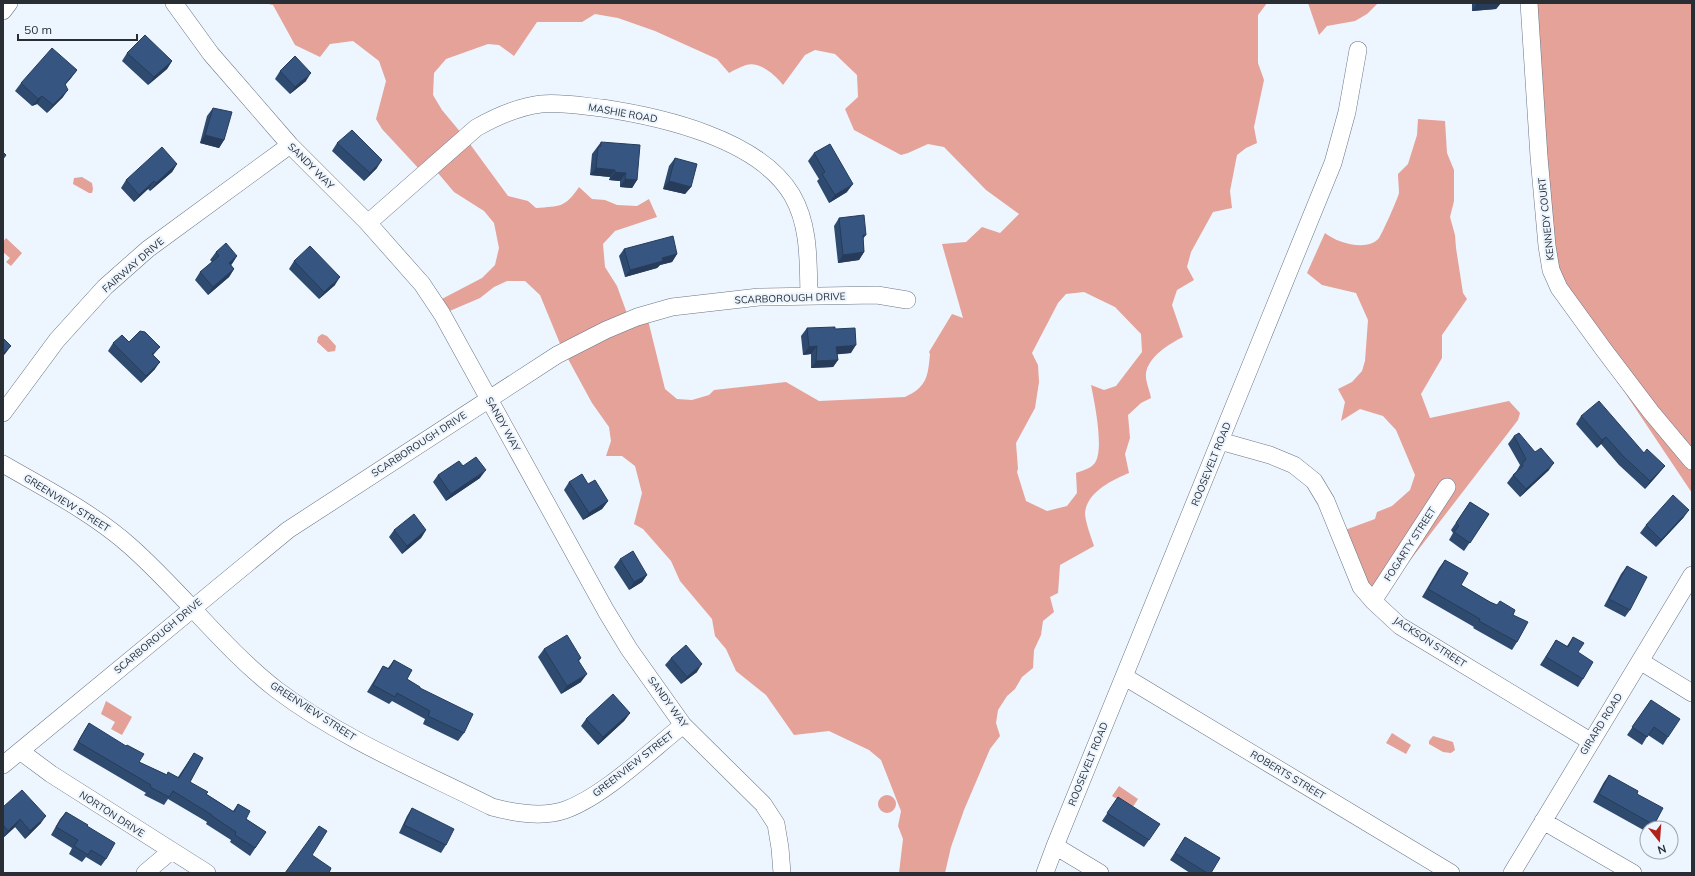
<svg xmlns="http://www.w3.org/2000/svg" width="1695" height="876" font-family="Mulish,sans-serif">
<rect width="100%" height="100%" fill="#edf5ff"/>
<path fill="#e4a298" fill-rule="evenodd" d="M264,3H1267L1258,15V63L1264,80L1254,127L1257,143L1246,148L1237,155L1230,191L1232,208L1213,212L1191,252L1187,267L1194,280L1177,290L1172,305L1183,337C1169,344 1149,356 1146,373C1145,381 1150,391 1151,398L1141,403L1128,415L1130,438L1125,454L1129,473C1112,480 1087,492 1085,513C1085,521 1091,537 1094,546L1060,565L1058,593L1050,597L1054,612L1043,621L1041,635L1034,650L1033,668L1022,677L1015,689L1007,696L998,710L996,723L1000,736L990,749L964,810L951,847L945,873H899L903,839L898,826L901,811L881,760L869,750L829,731L794,735L766,695L736,671L726,649L715,636L712,619L680,581L671,561L643,529L634,524L642,493L635,466L622,456H606L611,441L609,427L592,403L561,346L540,295L525,281H507L494,287L480,298L445,313L438,301L482,278L495,265L499,248L494,223L484,211L454,192L432,166L420,170L382,129L376,119L386,81L379,61L353,41L330,44L320,57L295,45L273,5ZM595,14L618,18L655,31L717,59L729,73C734,70 740,67 746,65C760,61 775,75 783,85L805,55L815,50L835,54L857,75L858,97L845,109L854,130L901,155L908,153L928,144L944,147L986,190L1019,214L1000,233L982,227L966,242L942,244L963,318L952,314L929,352L930,354C928,376 927,387 905,397L819,401L786,382L714,390L709,395L692,400L677,399L665,389L647,316L629,319L617,286L605,267L603,244L615,231L657,217L649,199L637,206L617,205L605,200L592,199L579,187C565,208 560,206 536,208L528,201L508,196L467,140L442,110L433,95L434,73L446,59L488,44L499,45L514,56L537,22H582ZM1084,292L1115,307L1141,334L1142,352L1116,386L1104,390L1091,385C1094,400 1106,455 1093,465C1089,469 1081,471 1076,473L1077,493L1067,506L1047,511L1026,501L1017,472L1018,469L1016,443L1035,408L1039,382L1038,365L1032,353L1058,303L1066,294Z
M1308,3H1378L1367,14L1355,21L1327,26L1319,35Z
M1535,3H1692V493L1589,339L1555,260Z
M1418,119L1445,121L1447,153L1454,170V201L1450,217L1455,235L1456,248L1463,293L1467,299L1442,335V358L1421,394L1430,418L1509,401L1520,413L1518,420L1378,602L1373,601L1345,530L1375,519L1377,512L1392,506L1410,490L1415,475L1396,430L1383,416L1360,409L1341,421L1345,402L1338,389L1352,382L1362,371L1365,361L1368,320L1356,293L1322,285L1307,273L1325,233C1337,243 1368,252 1379,238C1382,234 1398,198 1399,193C1399,187 1398,180 1398,174L1408,164L1417,135Z"/>
<path fill="#e3a197" d="M82,177L92,183L93,189L92,193H89L73,184L74,178Z
M6,238L22,253L11,266L6,262L10,258L3,252V242Z
M322,334L327,336L336,346L335,351L328,352L317,342L318,337Z
M106,701L132,717L122,735L111,729L115,722L101,714Z
M1392,733L1411,745L1406,754L1386,743Z
M1433,736L1453,742L1455,750L1451,753L1443,752L1429,744V741Z
M1119,786L1138,799L1132,808L1112,796Z
M878 804a9 9 0 1 1 18 0a9 9 0 1 1-18 0Z"/>
<g fill="none" stroke-linecap="round" stroke-linejoin="round">
<g stroke="#6a7585" stroke-width="18">
<path id="street" d="M174,3L211,54L290,145L368,223L422,284L442,314L606,611L629,649L683,725L763,804L776,824L780,848L782,873
M1529,3L1539,157L1547,246L1551,270L1559,288L1604,350L1651,412L1692,461
M3,11L9,3
M368,223L476,128C497,116 517,107 541,104C561,102 582,106 602,108C662,117 759,139 792,195C810,226 808,262 809,296
M3,413L57,340L105,287L148,249L290,145
M1220,441L1270,455L1294,465L1314,481L1326,501L1361,587L1373,601L1400,626L1590,741
M3,464C46,489 93,513 130,546C181,591 223,648 277,690C342,739 420,771 492,807C515,813 542,818 565,810C604,796 649,752 683,725
M1373,601L1447,487
M1640,661L1692,693
M1125,677L1451,873
M20,751L51,774L207,873
M3,765L288,530L557,355L606,330L637,317L672,307L759,297L877,295L907,300
M1543,821L1633,873
M1055,846L1100,873
M145,873L171,851
M1045,873L1055,846L1333,163L1347,112L1358,50
M1512,873L1692,575"/>
</g>
<use href="#street" stroke="#fff" stroke-width="17"/>
</g>
<path fill="#2e4a6f" d="M1472,3H1501L1496,9L1472,11Z
M127,53L172,61L167,69L148,85L122,61Z
M77,70L71,78L65,85L63,97L47,113L37,104L32,106L15,91L21,83Z
M280,71L306,81L290,94L275,79Z
M213,108L224,140L219,148L200,143L207,116Z
M601,142L637,180L632,188L620,187V181L609,180L610,177L590,175L592,154Z
M337,143L377,168L364,181L332,151Z
M814,153L847,192L829,203L817,181L819,179L808,161Z
M675,158L691,187L685,194L663,189L669,166Z
M177,164L172,172L150,191L148,189L134,202L121,188L126,180Z
M839,218L866,235L863,239L864,252L859,260L838,263L834,226Z
M624,249L677,254L672,262L660,265L657,268L625,277L619,256Z
M216,252L237,256L231,265L234,269L229,277L208,295L195,280L200,272L212,262L210,260Z
M294,261L335,285L319,299L289,269Z
M807,328L835,329L851,353L837,354L838,360L833,367L811,368V354L803,355L801,336Z
M113,343L154,355L155,369L141,383L108,351Z
M1581,416L1644,453L1665,466L1659,473L1645,489L1619,465L1601,444L1597,448L1576,424Z
M1514,436L1549,470L1520,497L1507,483L1513,475L1516,472L1520,465L1508,444Z
M438,475L480,478L446,501L433,482Z
M569,482L588,484L608,501L602,509L583,520L564,490Z
M1470,502L1489,514L1464,551L1449,540L1453,533L1451,530Z
M1684,517L1656,547L1640,533L1646,525Z
M394,530H426L421,538L402,554L389,537Z
M620,559L647,575L642,582L629,590L614,567Z
M1445,560L1461,585L1490,602L1513,615L1517,642L1512,650L1473,628L1474,627L1422,597L1439,568Z
M1627,566L1630,610L1625,617L1604,606L1621,574Z
M1573,637L1578,652L1583,679L1578,687L1540,665L1551,648L1556,640L1567,646Z
M544,649L581,658L579,661L581,682L561,694L538,657Z
M671,658L697,672L681,684L665,665Z
M394,660L407,679L420,688L464,733L458,741L423,724L425,719L392,701L389,704L367,692L378,674L383,666L388,668Z
M1651,700L1668,737L1663,745L1648,735L1642,745L1627,735Z
M630,713L624,721L598,745L581,726L586,719Z
M89,723L139,762L167,775L178,777L194,753L190,782L206,794L233,811L238,804L246,819L266,832L250,856L230,842L231,840L206,824L207,822L168,799L164,805L144,795L146,793L73,750L84,731Z
M1609,775L1637,794L1654,825L1651,828H1647V832L1593,802L1604,782Z
M1118,797L1149,840L1144,847L1102,821Z
M3,807L41,823L25,839L15,827L3,838Z
M412,808L446,845L441,853L399,833L407,816Z
M66,812L87,826L106,859L101,866L86,857L82,862L69,854L72,848L51,835L60,819Z
M1185,837L1211,873H1190L1170,860Z"/>
<path fill="#263c5a" d="M1477,3H1501L1496,9L1472,11Z
M172,61L167,69L148,85L154,77Z
M77,70L71,78L59,92L65,84Z
M311,73L306,81L290,94L295,87Z
M68,90L63,97L47,113L53,105Z
M42,96L37,104L32,106L38,99Z
M205,135L224,140L219,148L200,143Z
M382,160L377,168L364,181L370,173Z
M177,164L172,172L150,191L156,183Z
M596,168L615,170L610,177L590,175Z
M615,172L626,173L620,181L609,180Z
M625,179L637,180L632,188L620,187Z
M154,181L148,189L134,202L139,195Z
M669,181L691,187L685,194L663,189Z
M853,184L847,192L829,203L835,195Z
M864,252L859,260L838,263L843,255Z
M677,254L672,262L660,265L657,268L625,277L630,270L662,258Z
M237,256L232,264L224,271L229,263Z
M234,269L229,277L208,295L213,287Z
M340,277L335,285L319,299L324,292Z
M856,345L851,353L831,355L836,347Z
M11,346L5,354L3,356V354Z
M817,346L811,354L803,355L809,347Z
M160,347L154,354L147,362L152,354Z
M838,360L833,367L811,368L816,361Z
M160,362L155,369L141,383L146,376Z
M1606,437L1601,444L1597,448L1602,440Z
M1554,463L1549,470L1520,497L1526,489Z
M1665,466L1659,473L1645,489L1650,481Z
M486,470L480,478L446,501L451,494Z
M608,501L602,509L583,520L589,513Z
M1689,510L1684,517L1656,547L1661,540Z
M426,530L421,538L402,554L407,546Z
M647,575L642,582L629,590L634,582Z
M702,664L697,672L681,684L687,677Z
M587,674L581,682L561,694L567,686Z
M630,713L624,721L598,745L603,737Z
M46,816L41,823L25,839L30,831Z
M20,819L15,827L3,838L8,831Z"/>
<path fill="#365681" stroke="#263c5a" d="M145,35L172,61L154,77L127,53Z
M52,48L77,70L65,84L68,90L53,105L42,96L38,99L21,83Z
M295,56L311,73L295,87L280,71Z
M213,108L232,112L224,140L205,135Z
M352,130L382,160L370,173L337,143Z
M601,142L640,145L637,180L625,179L626,173L615,172V170L596,168L598,147L601,146Z
M830,144L853,184L835,195L822,174L825,172L814,153Z
M162,147L177,164L156,183L154,181L139,195L126,180Z
M3,152L6,155L3,159Z
M675,158L697,164L691,187L669,181Z
M864,215L866,235H863L864,252L843,255L839,218Z
M673,236L677,254L662,258L663,261L630,270L624,249Z
M226,243L237,256L229,263L234,269L213,287L200,272L219,256L216,252Z
M310,246L340,277L324,292L294,261Z
M835,327V329L855,328L856,345L836,347L838,360L816,361L817,346L809,347L807,328Z
M140,331L145,332L160,347L152,354L160,362L146,376L113,343L122,335L129,342Z
M3,338L11,346L3,354Z
M1599,401L1644,453L1647,449L1665,466L1650,481L1624,457L1606,437L1602,440L1581,416Z
M1519,433L1535,452L1541,448L1554,463L1526,489L1513,475L1523,466L1522,464L1526,459L1514,436Z
M476,457L486,470L451,494L438,475L459,461L463,466Z
M582,474L588,484L595,480L608,501L589,513L569,482Z
M1673,495L1689,510L1661,540L1646,525Z
M1470,502L1489,514L1470,543L1454,532L1459,526L1456,523Z
M414,514L426,530L407,546L394,530Z
M633,551L647,575L634,582L620,559Z
M1445,560L1468,573L1461,585L1490,602L1497,605L1500,601L1515,610L1513,615L1528,622L1517,642L1479,621L1480,619L1428,589Z
M1627,566L1647,577L1630,610L1609,599Z
M567,635L581,658L578,660L587,674L567,686L544,649Z
M1573,637L1584,643L1578,652L1593,662L1583,679L1546,657L1556,640L1568,647Z
M686,645L702,664L687,677L671,658Z
M394,660L412,670L407,679L420,687V688L473,714L464,733L428,716L430,711L397,693L395,697L373,685L383,666L389,669Z
M613,694L630,713L603,737L586,719Z
M1651,700L1680,719L1668,737L1654,727L1647,737L1632,727Z
M89,723L126,746L127,745L144,754L139,762L167,775L168,772L179,778L194,753L203,758L190,782L208,792L206,794L234,812L238,804L250,811L246,819L266,832L255,848L235,835L236,832L212,816V815L173,791L169,797L150,787L151,785L78,742Z
M1609,775L1638,791L1637,794L1663,808L1654,825L1599,794Z
M22,790L46,816L30,831L20,819L8,831L3,825V807Z
M1118,797L1160,824L1149,840L1107,813Z
M412,808L454,829L446,845L404,825Z
M66,812L88,825L87,826L115,843L106,859L91,850L88,855L74,846L78,840L56,827Z
M319,826L327,831L312,855L331,868L329,873H285Z
M1185,837L1220,858L1211,873H1207L1175,853Z"/>
<g text-anchor="middle" dominant-baseline="central" stroke-width="4" stroke-linejoin="round" paint-order="stroke">
<g font-size="10" fill="#292e34" stroke="#edf5ff">
<text transform="translate(623 113) rotate(10)">MASHIE ROAD</text>
<text transform="translate(311 166) rotate(45)">SANDY WAY</text>
<text transform="translate(1546 219) rotate(-96)">KENNEDY COURT</text>
<text transform="translate(133 265) rotate(-41)">FAIRWAY DRIVE</text>
<text transform="translate(790 298) rotate(-2)">SCARBOROUGH DRIVE</text>
<text transform="translate(503 424) rotate(61)">SANDY WAY</text>
<text transform="translate(419 444) rotate(-33)">SCARBOROUGH DRIVE</text>
<text transform="translate(1211 464) rotate(-68)">ROOSEVELT ROAD</text>
<text transform="translate(67 503) rotate(32)">GREENVIEW STREET</text>
<text transform="translate(1410 544) rotate(-57)">FOGARTY STREET</text>
<text transform="translate(158 636) rotate(-40)">SCARBOROUGH DRIVE</text>
<text transform="translate(1430 642) rotate(33)">JACKSON STREET</text>
<text transform="translate(668 702) rotate(54)">SANDY WAY</text>
<text transform="translate(313 711) rotate(33)">GREENVIEW STREET</text>
<text transform="translate(1601 724) rotate(-58)">GIRARD ROAD</text>
<text transform="translate(633 764) rotate(-38)">GREENVIEW STREET</text>
<text transform="translate(1088 764) rotate(-68)">ROOSEVELT ROAD</text>
<text transform="translate(1288 775) rotate(31)">ROBERTS STREET</text>
<text transform="translate(112 814) rotate(33)">NORTON DRIVE</text>
</g>
</g>
<rect width="1695" height="876" fill="none" stroke="#292e34" stroke-width="8"/>
<g transform="translate(1659 840) rotate(163)"><circle r="19" fill="#edf5ff" stroke="#9fa5ae"/>
<path d="M0-3L7 15L0 10L-7 15Z" fill="#b1221b"/>
<text y="-6" font-size="11" font-weight="bold" text-anchor="middle" fill="#292e34">N</text>
</g>
<path d="M18 34v6h119v-6" fill="none" stroke="#292e34" stroke-width="2"/>
<text x="24" y="34" font-size="12" fill="#292e34" stroke="#edf5ff" stroke-width="3" paint-order="stroke">50 m</text>
</svg>
